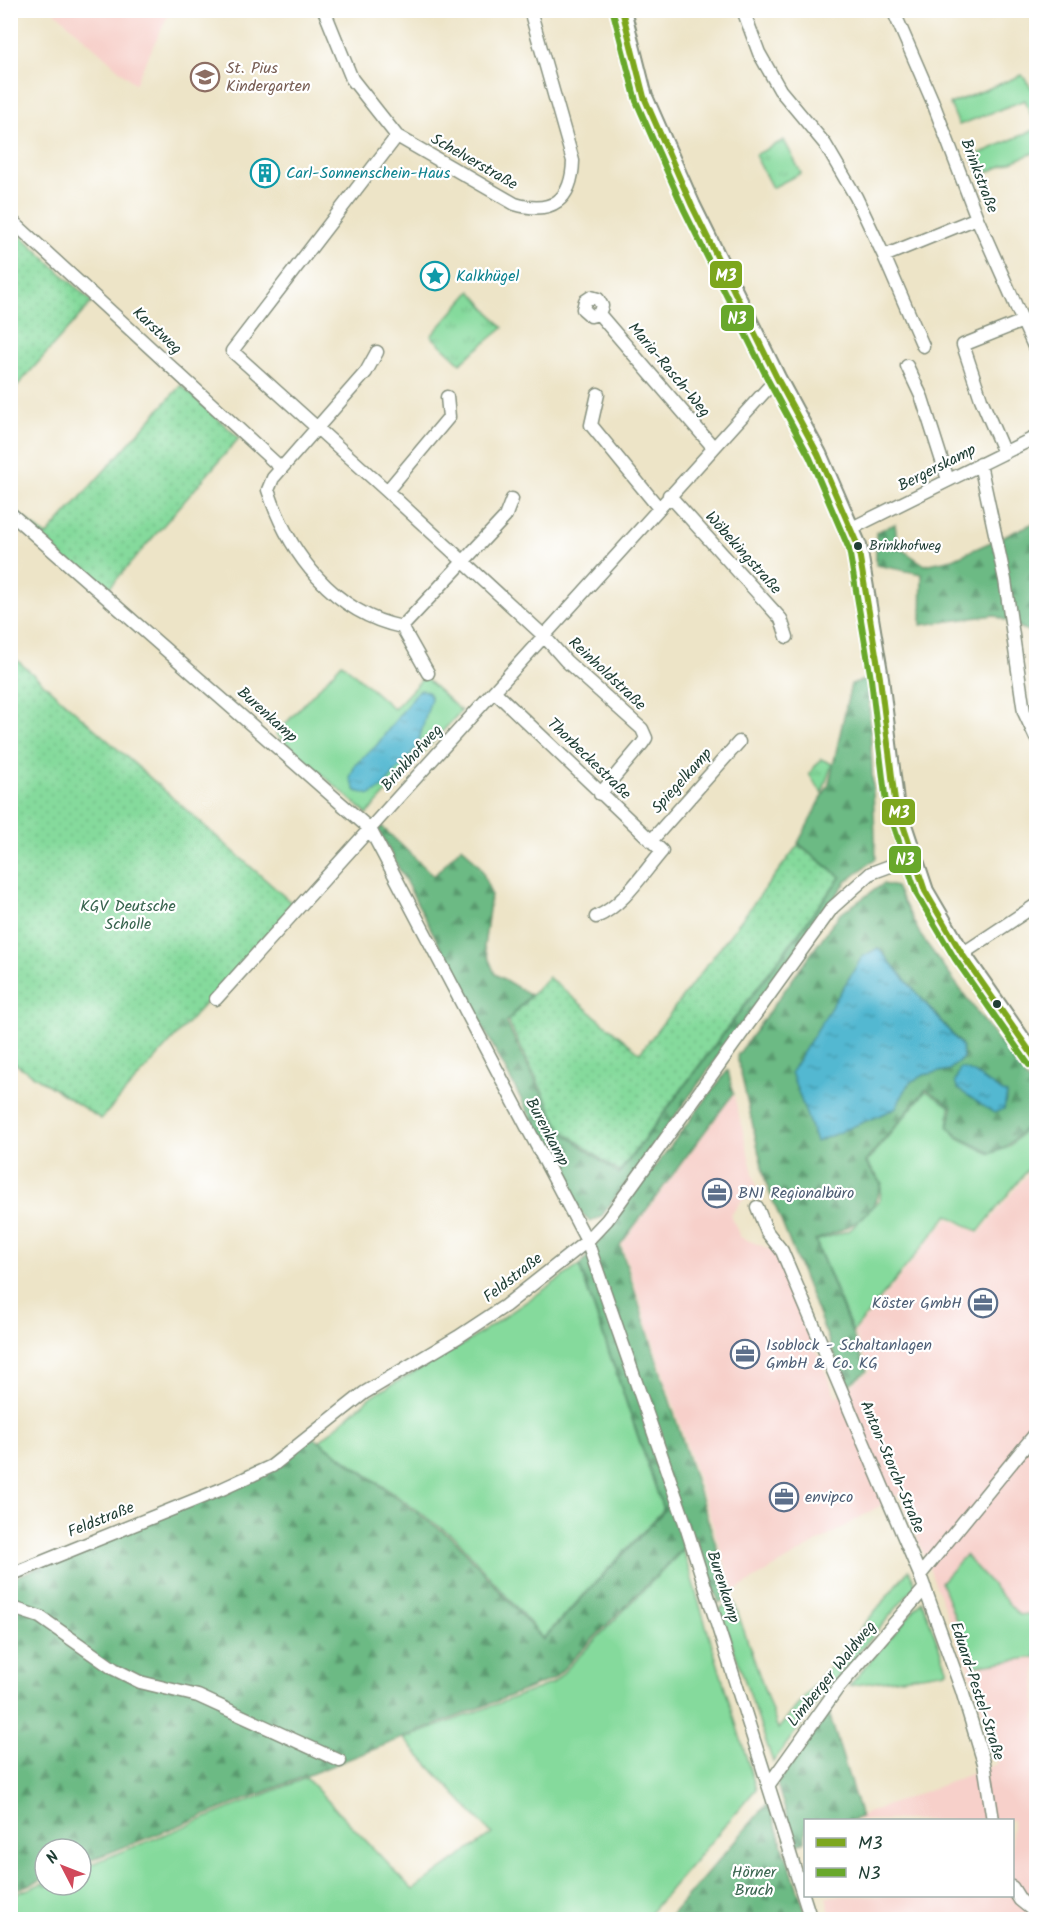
<svg xmlns="http://www.w3.org/2000/svg" width="1047" height="1930" font-family="Kalam,sans-serif">
<defs>
<pattern id="forest-firs" width="22" height="20" patternUnits="userSpaceOnUse" patternTransform="scale(1.5)"><rect width="22" height="20" fill="#6cba84"/><path d="M5 1l3.5 6h-7zM16 11l3.5 6h-7z" fill="#58986d"/></pattern>
<pattern id="park-tufts" width="24" height="20" patternUnits="userSpaceOnUse" patternTransform="scale(1.5)"><rect width="24" height="20" fill="#85da9c"/><path d="M3 7l-1-3M5 7V3M7 7l1-3M15 17l-1-3M17 17v-4M19 17l1-3" fill="none" stroke="#72bc87"/></pattern>
<pattern id="garden-dots" width="8" height="8" patternUnits="userSpaceOnUse" patternTransform="scale(1.5)"><rect width="8" height="8" fill="#85da9c"/><path d="M2 2h.1M6 6h.1" fill="none" stroke="#72bc87" stroke-width="1.8" stroke-linecap="round"/></pattern>
<pattern id="water-ripples" width="26" height="14" patternUnits="userSpaceOnUse" patternTransform="scale(1.5)"><rect width="26" height="14" fill="#53b8d1"/><path d="M2 4q2-2 4 0t4 0M15 11q2-2 4 0t4 0" fill="none" stroke="#4497aa"/></pattern>
</defs>
<rect width="100%" height="100%" fill="#fff"/>
<filter id="ink" filterUnits="userSpaceOnUse"><feTurbulence type="fractalNoise" baseFrequency=".0167" numOctaves="2"/><feDisplacementMap in="SourceGraphic" scale="12" xChannelSelector="R" yChannelSelector="G"/><feConvolveMatrix kernelMatrix="1 2 1 2 8 2 1 2 1" color-interpolation-filters="sRGB"/></filter>
<filter id="wash" filterUnits="userSpaceOnUse"><feTurbulence type="fractalNoise" baseFrequency=".008" numOctaves="4" result="noise"/><feDisplacementMap in="SourceGraphic" scale="24" xChannelSelector="R" yChannelSelector="G"/><feGaussianBlur stdDeviation="1.35" result="paint"/><feColorMatrix in="noise" values="0 0 0 0 0 0 0 0 0 0 0 0 0 0 0 0 0 1.4 0 .05"/><feComposite in="paint" operator="in"/></filter>
<g filter="url(#wash)">
<rect width="100%" height="100%" fill="#ede4c7"/>
<path fill="#f7d0ca" d="M54,11H170L135,84Z
M734,1095L758,1194L742,1200L731,1215L740,1237L774,1251L836,1397L870,1371L854,1333L948,1218L979,1234L1036,1163V1919H831L826,1896H1012V1820H848L998,1764L974,1683L900,1494L734,1591L622,1245Z"/>
<path fill="#85da9c" stroke="#528c68" stroke-width="1.5" d="M1022,75L1036,94V128L1025,100L959,125L950,104Z
M1036,129V152L980,175L972,157Z
M342,663L394,709L424,677L461,711L367,814L276,734Z
M926,1091L950,1107L948,1127L958,1138L990,1154L1009,1147L1032,1122L1036,1127V1159L978,1232L948,1215L853,1332L816,1241L850,1230L880,1200L882,1183L867,1162Z
M579,1266L663,1510L543,1638L457,1539L320,1441L370,1397L464,1344Z
M683,1550L756,1789L645,1919H11V1896L45,1882V1885H81V1868L306,1778L413,1890L492,1834L404,1739L553,1683Z
M965,1555L1019,1615L1036,1613V1657L974,1666L941,1582Z
M909,1570L916,1585L827,1690L773,1762L720,1609L734,1602L778,1729Z
M922,1601L948,1671L849,1686Z"/>
<path fill="url(#forest-firs)" stroke="#467c5c" stroke-width="1.5" fill-rule="evenodd" d="M1036,522V635L994,615L921,625L922,574L876,565V532L895,524L898,547L925,565L953,559Z
M868,679L876,858L846,882L601,1217L591,1221L582,1214L378,829L381,826L434,876L462,846L481,868L491,894L484,947L495,974L530,995L506,1022L560,1130L619,1174L841,877L798,843L829,784L851,684Z
M883,884L896,887L921,936L1036,1092V1126L1032,1121L1007,1146L991,1153L959,1137L949,1127L952,1107L926,1089L865,1162L881,1184C875,1219 845,1230 815,1240L867,1371L847,1386L766,1183L737,1056L839,915ZM878,948L962,1045L963,1058L949,1070L924,1075L910,1082L894,1109Z
M728,1070L733,1094L620,1245L732,1595L719,1603L695,1536L553,1679L81,1864V1849H45V1878L11,1892V1579L262,1468L310,1435L456,1541L543,1640L664,1511L580,1266Z
M829,1713L861,1817L852,1820H806L805,1841L796,1845L777,1784Z
M768,1803L808,1919H668Z"/>
<path fill="url(#park-tufts)" stroke="#528c68" stroke-width="1.5" d="M784,140L801,173L772,188L755,155Z
M471,291L503,328L460,363L431,336Z
M821,759L832,764L822,793L809,774Z"/>
<path fill="url(#garden-dots)" stroke="#528c68" stroke-width="1.5" d="M11,226L92,302L11,393Z
M181,385L239,438L104,594L11,514L10,507L46,536Z
M10,654L294,905L101,1119L11,1061Z
M798,845L840,877L619,1172L561,1129L508,1021L548,977L640,1053Z"/>
<path fill="url(#water-ripples)" stroke="#397a82" stroke-width="1.5" d="M422,690L428,692L431,698L417,747L382,788L370,795L356,791L350,778L355,765L376,746L418,691Z
M878,948L962,1046L963,1058L949,1070L924,1075L910,1082L895,1109L816,1142L791,1072L862,957Z
M960,1068C978,1071 989,1086 1007,1094L1004,1109L994,1113L958,1089L955,1082Z"/>
</g>
<g filter="url(#ink)">
<g fill="none" stroke-linecap="round" stroke-linejoin="round">
<g stroke="#86907e" stroke-width="15">
<path id="minor" d="M324,10L352,79L397,136L515,204C552,215 572,200 573,161L530,10
M743,10L759,53L780,90L825,144L856,197L884,256L977,218
M893,10L932,100L977,218L1036,351
M397,136L232,351L387,491L449,417L447,397
M10,219L281,468
M884,256L923,346
M599,314L591,316L583,309L585,301L591,297L598,299L602,306L599,314L713,447
M377,352L366,372L273,478L268,490C289,554 334,613 402,627L428,673
M907,366L922,398L948,480
M598,394L591,425L658,507
M1004,453L981,399L963,345L1023,321
M980,464L1005,580L1024,712L1036,738
M387,491L544,636L566,661L642,729L646,738L642,744L600,794
M669,495L781,619L787,637
M10,513L370,829L587,1241L684,1520L811,1920
M852,528L1036,437
M402,627L505,517L512,499
M494,691L662,851C643,873 623,906 596,917
M651,841L739,742
M962,954L1036,905
M216,999L777,378
M757,1207L767,1232L782,1251L920,1575L962,1691L984,1763L993,1820
M10,1575L222,1489L272,1466L364,1393L458,1337L505,1306L587,1241L607,1220L832,908L871,873L912,858
M920,1575L1036,1433
M10,1607L40,1617L114,1669L140,1682L198,1696L340,1761
M770,1783L837,1689L925,1588
M1012,1887L1020,1900L1036,1913"/>
</g>
<g stroke="#86907e" stroke-width="20">
<path id="tertiary" d="M622,10L644,97L692,206L777,378L818,454L858,546L880,678L895,801L925,891L962,954L1036,1060"/>
</g>
<use href="#minor" stroke="#fff" stroke-width="12"/>
<use href="#tertiary" stroke="#fff" stroke-width="16"/>
<g stroke="#fff" stroke-width="10">
<path id="bus-1" d="M622,10L644,97L692,206L777,378L818,454L858,546L880,678L895,801L925,891L962,954L1036,1060"/>
</g>
<g stroke="#fff" stroke-width="10">
<path id="bus-2" d="M613,12L636,101L684,210L769,382L810,458L849,549L871,679L886,803L917,895L955,959L1029,1065"/>
</g>
<use href="#bus-1" stroke="#7da71e" stroke-width="6"/>
<use href="#bus-2" stroke="#68a82b" stroke-width="6"/>
</g>
</g>
<defs>
<g id="school-ring" transform="scale(1.5)"><circle r="9.5" fill="#fff" stroke="#8d6e63" stroke-width="1.5"/><path d="M0-5L7-2L0 1L-7-2ZM-4 1L0 2.5L4 1V4Q0 6-4 4Z" fill="#8d6e63"/></g>
<g id="building-ring" transform="scale(1.5)"><circle r="9.5" fill="#fff" stroke="#0f9aa8" stroke-width="1.5"/><path d="M-4-6H4V6H1V3H-1V6H-4ZM-2.5-4.3h1.7v1.8h-1.7ZM.8-4.3h1.7v1.8H.8ZM-2.5-1h1.7V.8h-1.7ZM.8-1h1.7V.8H.8Z" fill="#0f9aa8"/></g>
<g id="sight-ring" transform="scale(1.5)"><circle r="9.5" fill="#fff" stroke="#0f9aa8" stroke-width="1.5"/><path d="M0-6L1.8-2.2L6-1.7L2.9 1.2L3.7 5.4L0 3.3L-3.7 5.4L-2.9 1.2L-6-1.7L-1.8-2.2Z" fill="#0f9aa8"/></g>
<g id="office-ring" transform="scale(1.5)"><circle r="9.5" fill="#fff" stroke="#5c6f8a" stroke-width="1.5"/><path d="M-6-3h4V-5.5h4V-3h4V5H-6ZM-1-4.5V-3h2v-1.5ZM-6 0V1H6V0Z" fill="#5c6f8a"/></g>
</defs>
<g fill-rule="evenodd">
<use href="#school-ring" x="205" y="77"/>
<use href="#building-ring" x="265" y="173"/>
<use href="#sight-ring" x="435" y="276"/>
<use href="#office-ring" x="717" y="1193"/>
<use href="#office-ring" x="983" y="1303"/>
<use href="#office-ring" x="745" y="1354"/>
<use href="#office-ring" x="784" y="1497"/>
</g>
<g fill="#1f3d34" stroke="#fff" stroke-width="2">
<circle cx="858" cy="546" r="5"/>
<circle cx="997" cy="1004" r="5"/>
</g>
<g text-anchor="middle" dominant-baseline="central" stroke-width="4.5" stroke-linejoin="round" paint-order="stroke">
<g font-size="14" fill="#1f3d34" stroke="#fff" text-anchor="start">
<text x="869" y="546">Brinkhofweg</text>
</g>
<g font-size="16" fill="#785e54" stroke="#fff" text-anchor="start">
<text x="226" y="68">St. Pius<tspan x="226" dy="18">Kindergarten</tspan></text>
</g>
<g font-size="16" fill="#1f3d34" stroke="#fff">
<text transform="translate(474 162) rotate(30)">Schelverstraße</text>
<text transform="translate(979 176) rotate(69)">Brinkstraße</text>
<text transform="translate(157 331) rotate(43)">Karstweg</text>
<text transform="translate(669 370) rotate(50)">Maria-Rasch-Weg</text>
<text transform="translate(937 468) rotate(-27)">Bergerskamp</text>
<text transform="translate(743 553) rotate(48)">Wöbekingstraße</text>
<text transform="translate(607 674) rotate(43)">Reinholdstraße</text>
<text transform="translate(267 715) rotate(42)">Burenkamp</text>
<text transform="translate(412 758) rotate(-48)">Brinkhofweg</text>
<text transform="translate(589 759) rotate(44)">Thorbeckestraße</text>
<text transform="translate(682 781) rotate(-48)">Spiegelkamp</text>
<text transform="translate(547 1132) rotate(62)">Burenkamp</text>
<text transform="translate(513 1278) rotate(-38)">Feldstraße</text>
<text transform="translate(892 1467) rotate(67)">Anton-Storch-Straße</text>
<text transform="translate(101 1520) rotate(-22)">Feldstraße</text>
<text transform="translate(723 1587) rotate(72)">Burenkamp</text>
<text transform="translate(832 1674) rotate(-51)">Limberger Waldweg</text>
<text transform="translate(977 1691) rotate(72)">Eduard-Pestel-Straße</text>
</g>
<g font-size="16" fill="#0d838f" stroke="#fff" text-anchor="start">
<text x="286" y="173">Carl-Sonnenschein-Haus</text>
<text x="456" y="276">Kalkhügel</text>
</g>
<g font-size="16" fill="#38644e" stroke="#fff">
<text x="128" y="906">KGV Deutsche<tspan x="128" dy="18">Scholle</tspan></text>
<text x="754" y="1872">Hörner<tspan x="754" dy="18">Bruch</tspan></text>
</g>
<g font-size="16" fill="#4e5e75" stroke="#fff" text-anchor="start">
<text x="738" y="1193">BNI Regionalbüro</text>
<text x="962" y="1303" text-anchor="end">Köster GmbH</text>
<text x="766" y="1345">Isoblock - Schaltanlagen<tspan x="766" dy="18">GmbH &amp; Co. KG</tspan></text>
<text x="805" y="1497">envipco</text>
</g>
</g>
<g stroke="#fff" stroke-width="2">
<rect x="709" y="260" width="34" height="29" rx="6" fill="#7da71e"/>
<rect x="720" y="304" width="35" height="28" rx="6" fill="#68a82b"/>
<rect x="881" y="798" width="35" height="28" rx="6" fill="#7da71e"/>
<rect x="888" y="845" width="34" height="29" rx="6" fill="#68a82b"/>
</g>
<g font-size="16" text-anchor="middle" font-weight="bold" fill="#fff">
<text x="726" y="281">M3</text>
<text x="737" y="324">N3</text>
<text x="899" y="818">M3</text>
<text x="905" y="865">N3</text>
</g>
<rect width="1047" height="1930" fill="none" stroke="#fff" stroke-width="36"/>
<rect x="804" y="1819" width="210" height="78" fill="#ffffff" stroke="#a5b1ae" stroke-width="1.5"/>
<rect x="816" y="1838" width="30" height="9" fill="#7da71e" stroke="#a5b1ae" stroke-width="1.5"/>
<text x="858" y="1849" font-size="18" fill="#1f3d34">M3</text>
<rect x="816" y="1868" width="30" height="9" fill="#68a82b" stroke="#a5b1ae" stroke-width="1.5"/>
<text x="858" y="1879" font-size="18" fill="#1f3d34">N3</text>
<g transform="translate(63 1867) rotate(312)"><circle r="28" fill="#ffffff" stroke="#a5b1ae" stroke-width="1.5"/>
<path d="M0-4.5L10 22L0 15L-10 22Z" fill="#d1495b"/>
<text y="-9" font-size="16" font-weight="bold" text-anchor="middle" fill="#1f3d34">N</text>
</g>
</svg>
